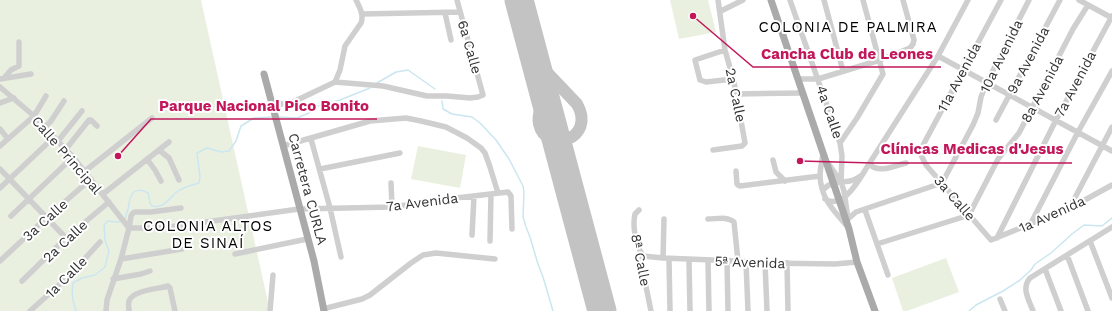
<svg xmlns="http://www.w3.org/2000/svg" width="1112" height="311" font-family="'Work Sans',sans-serif">
<rect width="100%" height="100%" fill="#fff"/>
<path fill="#eaf0e0" d="M0,0H201L270,311H0Z
M670,0H708L716,32L679,39Z
M418,146L466,155L460,188L411,179Z
M946,258L959,292L907,311H903L892,278Z"/>
<g fill="none" stroke-linecap="round" stroke-linejoin="round">
<path stroke="#cbe6f1" stroke-width="1.5" d="M377,83L396,72L408,70L435,89
M442,101L443,109L452,114L472,117L480,123L496,140L509,159L523,186L524,192L523,217L526,227L530,237L538,264L543,277L553,311
M279,117L297,118L309,113L320,105L340,100L370,88
M125,219C126,216 127,212 128,209C129,205 129,200 131,196C134,189 142,189 148,193L150,203L152,206C164,209 170,197 178,191C185,187 191,185 199,183L200,177L197,153L207,148L221,152L229,151L236,141L241,126L254,118L273,117
M76,311C73,301 71,294 73,283L82,278L95,275L105,267L109,251L105,240L104,225L108,221L118,222L121,221
M969,311L976,305L1003,291L1020,280L1031,270L1035,264L1051,253L1072,234L1084,225L1102,226L1112,218"/>
<path stroke="#c3c3c3" stroke-width="12" d="M534,55L538,63L577,104C597,139 546,155 539,124C537,115 542,104 545,96"/>
<path stroke="#c3c3c3" stroke-width="29" d="M519,0L602,311"/>
<path stroke="#cfcfcf" stroke-width="5.5" d="M790,0L840,143L842,156L841,182
M824,0L843,71
M1001,0L922,147L921,155L926,165L991,240L1074,206L1112,185
M1079,0L1112,18
M721,11L743,0
M445,13L451,40
M362,14L460,12
M725,50L695,60L700,80L706,82L733,79
M938,56L1112,151
M4,78L11,70L19,66V42
M0,79L31,74
M798,79H818L880,60L910,48L913,44L914,40L903,0
M335,82L383,86L427,96H447L470,98L478,97L483,95L457,0
M335,82L340,70L345,46L361,23C364,15 360,8 356,0
M0,87L34,116L73,157L129,228
M737,94L803,93
M0,103L14,98
M272,105L291,103L335,82
M996,120L1060,0
M45,127L51,121L64,101
M0,129L8,139
M311,139L330,208L341,257
M58,141L82,111
M840,143L857,118L883,74L863,0
M0,146L34,116L46,96
M283,146L370,121L406,118L421,121L446,127L467,138L481,148L485,153L490,167L498,193
M66,149L89,120H91L97,126
M159,150L169,158L179,180
M713,150L742,146L745,143L734,82L725,50L718,0
M823,154C822,161 820,169 820,176C821,199 834,211 848,227
M147,159L155,170L161,181
M773,160L776,172L785,181
M828,163L841,182L844,191L848,219
M869,164C879,174 894,166 906,163
M0,169L66,238
M320,169L400,153
M85,171L152,118
M736,171L737,184L738,185L740,186L820,176
M391,183L392,207
M0,188L54,137
M823,190C832,180 839,183 850,181C855,180 859,177 862,175
M103,194L169,142
M825,199C844,211 861,176 869,164L938,56L968,0
M1069,209L1112,127
M639,210L635,214C632,227 636,245 643,256L641,262L651,311
M865,210L888,275
M11,216L73,157
M708,219C717,219 727,216 734,222L738,261
M848,219L856,212L942,183L973,125L978,113L981,97L987,82L1029,0
M1031,223L1078,132L1112,71
M129,228H162L299,209L392,207L456,198L508,192L511,196L512,229
M472,235L474,196
M997,238L1056,120L1112,16
M490,241L491,194
M1090,241L1112,298
M877,244L963,217L971,211L998,159L1019,133L1073,29L1088,5
M235,254L307,239
M1067,255L1088,311
M643,256L663,258L738,261L765,263L835,264L857,262
M663,258L664,219
M121,259L182,249
M669,259L670,311
M689,260L690,311
M708,260L709,311
M0,261L46,218L91,179
M727,261L728,311
M746,262L748,311
M765,263L767,311
M787,263L788,311
M1045,269L1061,311
M113,279L141,274L150,271
M22,281L66,238L109,202
M1000,299L1005,311
M323,309L362,299L370,295L411,263L423,255L436,253L495,259
M30,311L70,275L100,242
M106,311L107,300L121,259L129,228L131,216L133,213L135,212H151L181,208
M129,311C129,308 128,304 129,301C133,290 158,289 168,286L170,288L175,311
M270,311L273,275
M1033,311C1029,300 1021,288 1030,278L1112,227"/>
<path stroke="#aaa" stroke-width="7" d="M771,0L849,229L857,262L875,311
M264,74L314,261L324,311"/>
</g>
<g text-anchor="middle" dominant-baseline="central" stroke-width="4" stroke-linejoin="round" paint-order="stroke">
<g font-size="14" fill="#323232" stroke="#fff">
<text transform="translate(470 47) rotate(74)">6a Calle</text>
<text transform="translate(1001 56) rotate(-64)">10a Avenida</text>
<text transform="translate(1028 60) rotate(-62)">9a Avenida</text>
<text transform="translate(959 77) rotate(-62)">11a Avenida</text>
<text transform="translate(1075 84) rotate(-62)">7a Avenida</text>
<text transform="translate(1042 89) rotate(-62)">8a Avenida</text>
<text transform="translate(736 95) rotate(78)">2a Calle</text>
<text transform="translate(830 112) rotate(71)">4a Calle</text>
<text transform="translate(67 155) rotate(49)">Calle Principal</text>
<text transform="translate(308 189) rotate(75)">Carretera CURLA</text>
<text transform="translate(955 198) rotate(49)">3a Calle</text>
<text transform="translate(422 202) rotate(-7)">7a Avenida</text>
<text transform="translate(1052 214) rotate(-24)">1a Avenida</text>
<text transform="translate(45 220) rotate(-42)">3a Calle</text>
<text transform="translate(65 241) rotate(-43)">2a Calle</text>
<text transform="translate(641 260) rotate(79)">8ª Calle</text>
<text transform="translate(750 262) rotate(2)">5ª Avenida</text>
<text transform="translate(66 277) rotate(-45)">1a Calle</text>
</g>
<g font-size="15" letter-spacing="1" fill="#000" stroke="#fff">
<text x="848" y="27">COLONIA DE PALMIRA</text>
<text x="208" y="226">COLONIA ALTOS<tspan x="208" dy="17">DE SINAÍ</tspan></text>
</g>
</g>
<path fill="none" stroke="#c2185b" stroke-width="1.5" d="M693 16L753 67H941M118 156L151 119H377M800 161L873 163H1072"/>
<g fill="#c2185b" stroke="#fff" stroke-width="1.5">
<circle cx="693" cy="16" r="4"/>
<circle cx="118" cy="156" r="4"/>
<circle cx="800" cy="161" r="4"/>
</g>
<g font-size="15" text-anchor="middle" font-weight="bold" fill="#c2185b" stroke="#fff" stroke-width="4" stroke-linejoin="round" paint-order="stroke">
<text x="847" y="59">Cancha Club de Leones</text>
<text x="264" y="111">Parque Nacional Pico Bonito</text>
<text x="972" y="154">Clínicas Medicas d'Jesus</text>
</g>
</svg>
